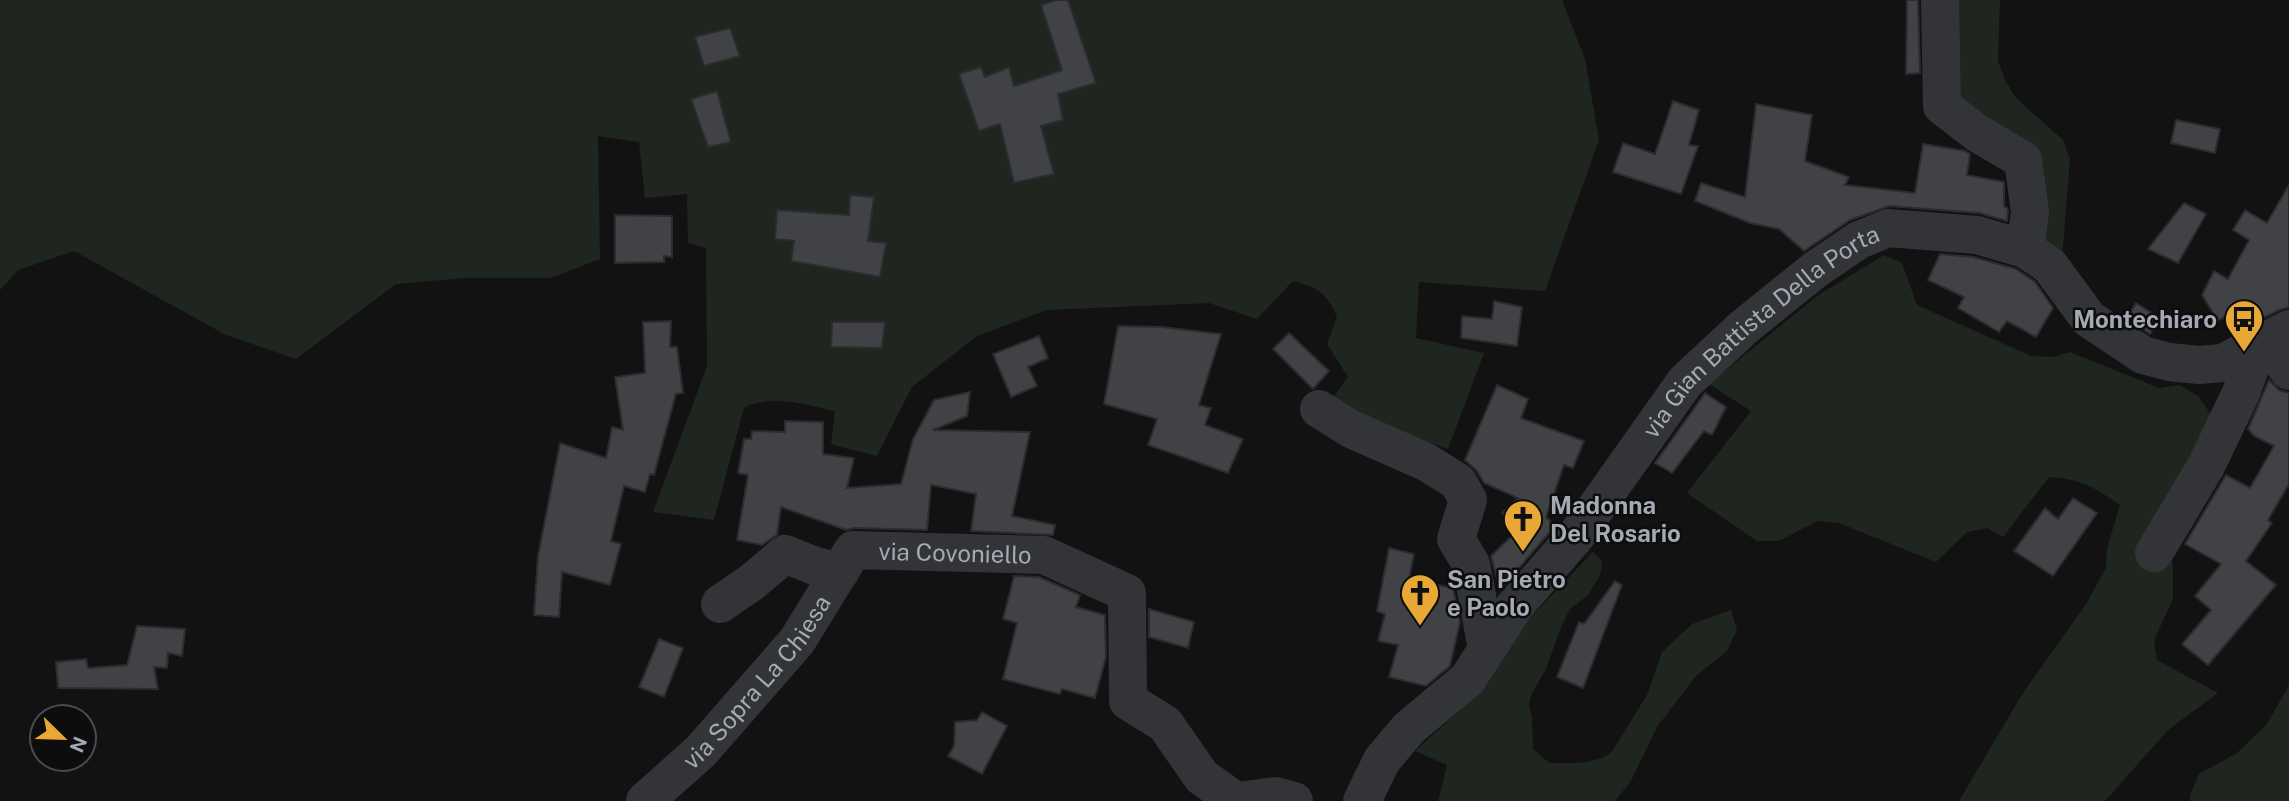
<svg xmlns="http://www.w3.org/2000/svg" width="2289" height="801" font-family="'Public Sans',sans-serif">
<rect width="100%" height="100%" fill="#121213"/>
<path fill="#1e261f" d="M0,0H1562L1585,59L1599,140L1545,291L1419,282L1416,338L1484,353L1448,449L1360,418L1331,400L1348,377L1327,344L1337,317C1327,293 1319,288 1293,281L1257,319L1209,303L1047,310L977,336L912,387L877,456L831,444L835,411C806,405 771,393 744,408L714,520L653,512L707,366L706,248L688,243L687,194L645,198L639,142L598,136L600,259L551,278H466L396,284L296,359L226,335L74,251L18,270L0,290Z
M1954,0H2000L1998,61L2005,80L2016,98L2063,140L2070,159L2062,259L2043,240L2046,191L1970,115L1955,90Z
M1884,255L1902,263L1917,305L2031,356L2052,357L2070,352L2159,388L2179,385L2198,396L2212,416L2168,523L2173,568V599L2154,640L2157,660L2218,693L2168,730L2105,801H1959L2021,696L2086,604L2106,568L2107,548L2120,505C2094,487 2081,479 2049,477L2003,537L1987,528L1967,532L1936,562L1839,523L1817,521L1779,541H1757L1687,493L1751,411L1709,384L1817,296Z
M1593,552L1601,559L1602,568L1598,579L1587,596L1570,609L1561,627L1546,669L1531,695L1529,705L1532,717L1533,749L1549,763C1571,763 1594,765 1612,752L1648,693L1662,652L1692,624L1731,610L1737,630L1727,651L1696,676L1657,727L1631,781L1615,801H1438L1447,765L1415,751L1486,687L1524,624Z
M2289,685V801H2190V795L2199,774L2237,753L2267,724Z"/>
<path fill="#414246" stroke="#2c2c2f" stroke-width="2" d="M1056,0H1068L1096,83L1058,94L1063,120L1041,126L1054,174L1014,183L1000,124L979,131L959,74L981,67L985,77L1009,67L1014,86L1062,70L1041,5Z
M1907,0H1918L1920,73L1906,74Z
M730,28L740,56L704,66L695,37Z
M717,91L731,142L708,147L691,99Z
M1673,101L1699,110L1689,145L1698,146L1681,194L1613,172L1623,143L1655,154Z
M1756,104L1812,115L1805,161L1849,177L1845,185L1915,193L1923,144L1965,151L1970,154L1967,175L2004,182V206L2007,208L2008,212L2007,221L1979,213L1889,206L1850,220L1804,251L1779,229L1750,223L1695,201L1701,183L1745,197Z
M2176,120L2220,129L2215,153L2171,143Z
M2289,185V307L2279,310L2231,334L2224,317L2218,321L2202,295L2214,271L2228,279L2249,240L2233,230L2245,210L2267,223Z
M850,195L874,197L868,241L886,243L880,277L791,261L794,241L775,239L777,210L849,215Z
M2184,203L2206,214L2178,263L2148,249Z
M615,215L672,216V257L664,256V262L615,263Z
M1940,254L1973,257L2016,269L2035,282L2053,308L2036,337L2007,321L1999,332L1958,308L1964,297L1928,280Z
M1494,301L1522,307L1517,346L1461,338L1462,316L1492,319Z
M2136,303L2160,318L2150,334L2127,318Z
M671,321L670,347H677L683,393L676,394L654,475L650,474L645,492L624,486L611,541L621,544L610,585L562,572L559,617L534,615L538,556L560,443L606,458L612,427L623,430L615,377L645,373L643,322Z
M832,322H885L882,348L831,347Z
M1118,326L1162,327L1221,334L1199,405L1211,408L1205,425L1243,439L1228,473L1148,445L1157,419L1104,404Z
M1289,333L1329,371L1313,389L1273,349Z
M1039,336L1048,358L1028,367L1037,386L1011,397L993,354Z
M2269,380L2279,390L2289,393V484L2268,520L2272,523L2246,561L2276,585L2208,665L2182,644L2211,610L2195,596L2221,564L2185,544L2226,475L2250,488L2274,446L2254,436L2248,429Z
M1497,385L1528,399L1521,418L1584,441L1573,468L1564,465L1546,517L1555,526L1500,590L1491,556L1519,529L1502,513L1518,498L1484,483L1477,471L1465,460Z
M970,392L967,416L933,430L1030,432L1012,516L1055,525L1053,535L971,531L976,494L931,485L927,530L854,528L846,530L781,507L777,535L762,545L737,540L748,475L738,473L744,439H751L752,431L785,432V421L823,422V454L854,458L847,488L901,484L913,439L934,400Z
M1705,393L1726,407L1712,435L1704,431L1672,473L1655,463Z
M2073,498L2097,513L2053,576L2014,551L2045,508L2058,519Z
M1389,548L1414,554L1409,579L1453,588L1460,622L1450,666L1426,686L1389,677L1398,645L1378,641L1385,614L1377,611Z
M1014,576L1039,577L1080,595L1076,607L1105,615L1106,657L1095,698L1062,689L1060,694L1003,679L1017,623L1003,619Z
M1615,581L1622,585L1583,688L1557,677L1579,622L1584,624Z
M1149,609L1194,622L1188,648L1149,637Z
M137,626L185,629L182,656L168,653L167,668L154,667L158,689L58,688L56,662L86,659L88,668L127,665Z
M659,639L683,648L664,697L639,687Z
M982,712L1007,726L982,774L948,756L954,746L955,722L977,720Z"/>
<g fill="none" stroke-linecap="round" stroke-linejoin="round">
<g stroke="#333438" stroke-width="38">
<path d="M1940,0L1942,106L1977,133L2023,160L2030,212L2025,249"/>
<path d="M2268,341L2289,371"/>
<path d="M1319,409L1351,429L1426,462L1458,482L1468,500L1456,539L1471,564L1487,649"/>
<path d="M2154,553L2206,466L2241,393L2258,346"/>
<path d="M720,604L752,582L785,554L815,566L840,572"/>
<path id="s1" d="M645,801L701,751L797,641L853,550L1044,555L1127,593L1128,701L1165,724L1202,777L1236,801"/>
<path d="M1238,801L1276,796L1294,801"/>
<path id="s2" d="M1362,801L1382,760L1409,728L1468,679L1514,607L1576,536L1685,382L1744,327L1816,269L1859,240L1888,228L1977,235L2025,249L2050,266L2089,319L2143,355L2169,362L2199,365L2223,363L2289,329"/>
</g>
</g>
<defs>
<g id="bus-pin" transform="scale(2.0125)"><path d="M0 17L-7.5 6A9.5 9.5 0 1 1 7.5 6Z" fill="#e9a835" stroke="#0d0d0e"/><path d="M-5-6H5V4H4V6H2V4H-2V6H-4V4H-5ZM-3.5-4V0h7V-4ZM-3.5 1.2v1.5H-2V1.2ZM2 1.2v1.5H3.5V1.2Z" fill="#111"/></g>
<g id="church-pin" transform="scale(2.0125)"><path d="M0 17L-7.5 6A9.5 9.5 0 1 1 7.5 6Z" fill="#e9a835" stroke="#0d0d0e"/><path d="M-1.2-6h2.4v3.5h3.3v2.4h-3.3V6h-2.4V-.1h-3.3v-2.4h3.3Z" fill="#111"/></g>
</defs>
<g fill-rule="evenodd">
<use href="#bus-pin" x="2244" y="319"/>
<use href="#church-pin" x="1523" y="519"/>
<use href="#church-pin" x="1420" y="593"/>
</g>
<g text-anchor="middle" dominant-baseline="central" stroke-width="5" stroke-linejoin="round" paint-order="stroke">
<g font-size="24" font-weight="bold" fill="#a4a9b3" stroke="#0d0d0e" text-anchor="start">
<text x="2217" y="319" text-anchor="end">Montechiaro</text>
<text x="1550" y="505">Madonna<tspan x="1550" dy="28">Del Rosario</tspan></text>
<text x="1447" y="579">San Pietro<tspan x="1447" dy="28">e Paolo</tspan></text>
</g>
<g font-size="24" fill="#a4a9b3" stroke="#0d0d0e">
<text stroke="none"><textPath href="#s2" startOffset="623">via Gian Battista Della Porta</textPath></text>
<text stroke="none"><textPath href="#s1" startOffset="430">via Covoniello</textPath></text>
<text stroke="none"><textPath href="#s1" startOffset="164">via Sopra La Chiesa</textPath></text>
</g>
</g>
<g transform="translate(63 738) rotate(113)"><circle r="33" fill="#0d0d0e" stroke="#494b50" stroke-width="2"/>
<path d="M0-5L12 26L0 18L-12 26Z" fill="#e9a835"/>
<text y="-10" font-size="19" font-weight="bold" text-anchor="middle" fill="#a4a9b3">N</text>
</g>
</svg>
